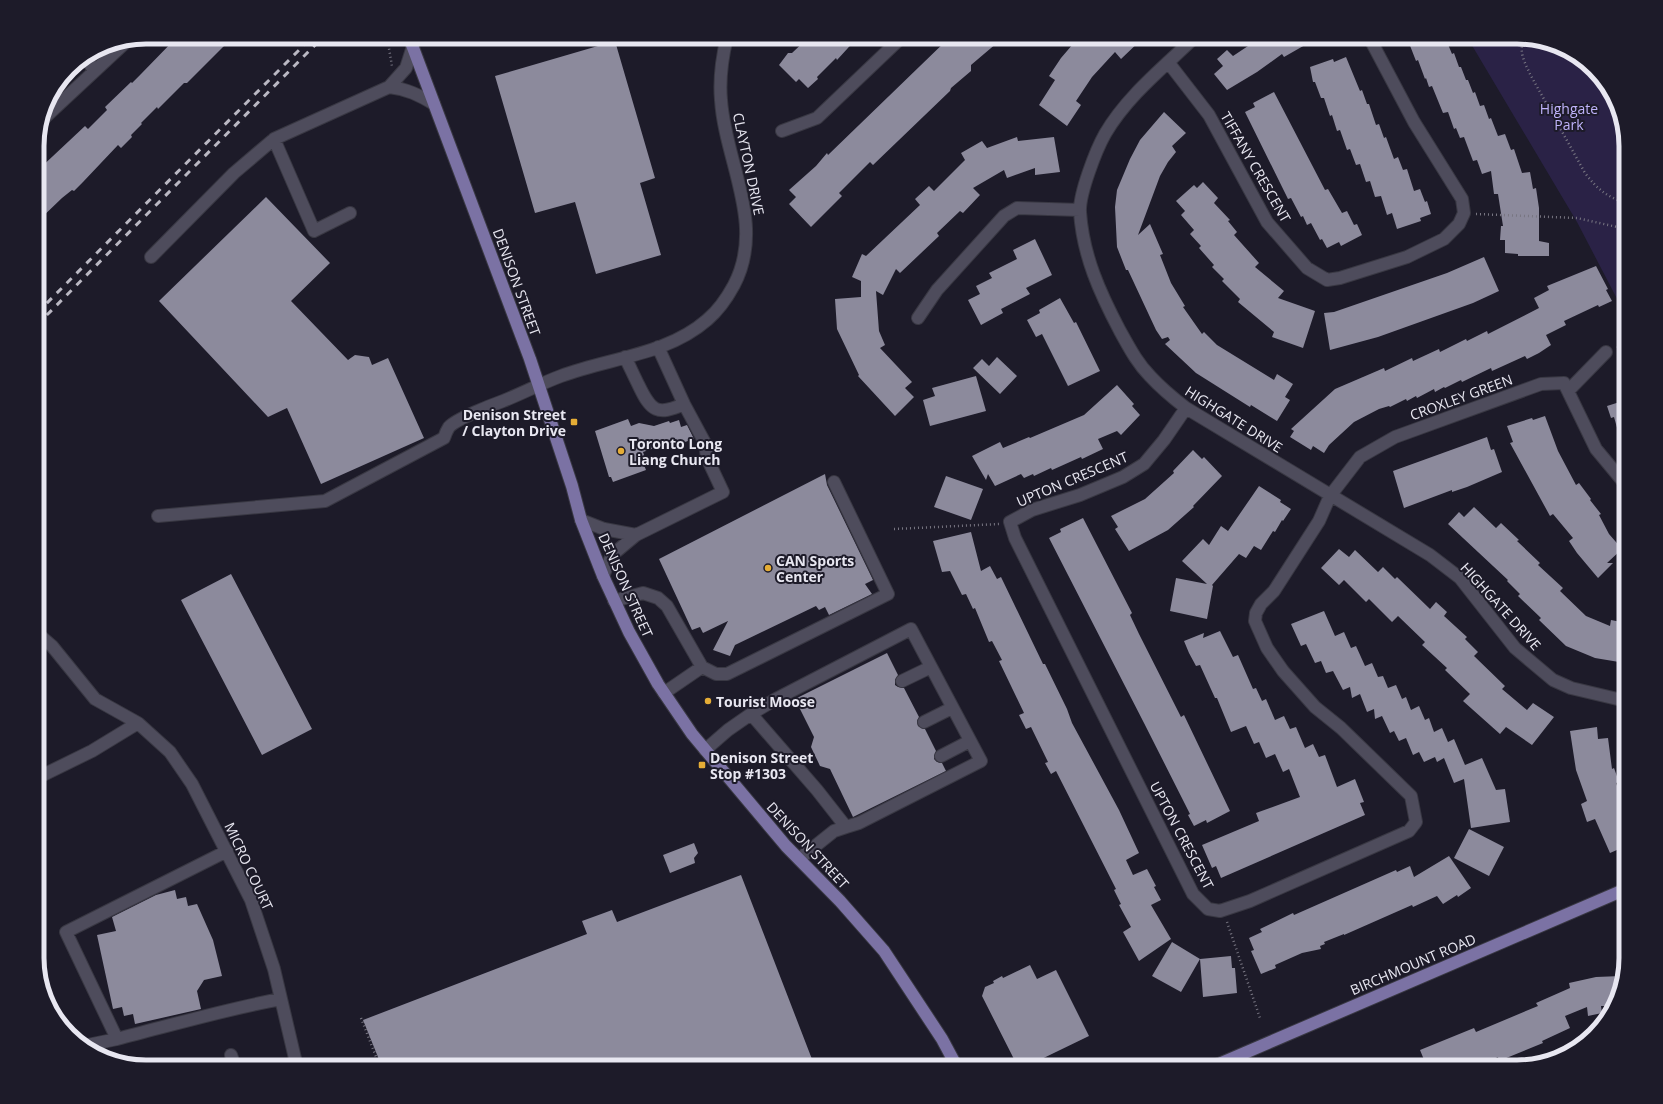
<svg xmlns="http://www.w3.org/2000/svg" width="1663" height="1104" font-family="'Open Sans',sans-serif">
<rect width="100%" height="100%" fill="#1d1b29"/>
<path fill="#2a2246" d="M1467,37H1517L1578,55L1612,92L1626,145V316L1577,222Z"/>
<path fill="#8c8a9c" d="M177,37H233L187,83H184L158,109L157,107L141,123L142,124L131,135L132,137L121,148L118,145L83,182L74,191L72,190L62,198L37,222V171L85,126L88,129L107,110L105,107L131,82L132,83L141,74Z
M809,37H858L837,60L836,58L817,77L818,79L808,88L799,79L796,82L779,65L788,53H792Z
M950,37H1004L971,65V71L951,88L950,91L873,165L870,162L839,193L842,196L811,227L789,204L796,197L789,190L816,166L827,153L828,155Z
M1079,37H1144L1121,59L1115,52L1092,77L1076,101L1081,105L1067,126L1039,105L1055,80L1049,76L1061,58Z
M1247,37H1319L1284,57L1282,54L1257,72L1227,90L1214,74L1223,66L1217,59L1227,50L1233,56L1251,44Z
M1425,37H1445L1452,54L1454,53L1459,67H1461L1466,80H1468L1473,93L1475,92L1480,106L1484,105L1489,119L1491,118L1498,136L1505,134L1511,150L1514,149L1522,173L1530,172L1533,189L1536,188L1539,208V241L1549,243V256H1518V254L1505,253V240H1500L1501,226H1503L1498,194H1494L1491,171L1482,174L1477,160L1473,161L1464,137L1460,138L1456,128L1454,129L1448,112L1443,113L1432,86L1429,87L1426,78L1425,79L1418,60L1416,61L1409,43Z
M615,41L655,178L640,183L661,255L596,274L575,202L535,213L495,76Z
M1346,57L1360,91L1362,90L1367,104H1369L1376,125L1379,124L1384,138L1386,137L1394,159L1398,157L1403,170L1407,169L1414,191L1420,189L1425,202L1427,201L1431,214L1420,218L1421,221L1397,229L1392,213L1387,215L1381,196L1375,197L1370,181L1366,182L1360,164L1356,165L1350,149L1347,150L1340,130L1337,131L1332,115L1330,116L1324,98H1321L1315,82H1313L1310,67L1333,59L1334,62Z
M1274,92L1325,190L1328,189L1342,213L1347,211L1354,225L1357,224L1362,235L1341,246L1339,242L1327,248L1322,239L1320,240L1311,223L1307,225L1303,216L1301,217L1291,198L1288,199L1245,112L1255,107L1253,103Z
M1164,112L1186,133L1172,146L1176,152L1168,162L1160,176L1138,235L1150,224L1163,254L1160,255L1171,283L1185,306L1183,307L1202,334L1204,332L1217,345L1274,380L1277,374L1293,384L1285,397L1290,400L1277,421L1251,405L1250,407L1196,373L1165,344L1170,340L1168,337L1162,339L1156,330L1128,270H1126L1117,247L1115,207L1117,190L1130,159L1140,140Z
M1017,137L1018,141L1054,137L1060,172L1035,175V168L1007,178L1004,170L973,188L980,195L963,213L960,211L937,233L939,236L900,273L896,269L883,295L876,291L879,331L885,345L880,348L912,382L905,388L914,397L895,416L858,376L859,375L837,329L835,299L861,297V281L852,277L862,254L866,256L920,205L915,199L929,186L934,191L965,160L961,153L982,141L987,148Z
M1203,182L1218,198L1214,203L1230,220L1228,221L1237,232L1234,235L1259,263L1255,267L1284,291L1278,298L1315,311L1303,348L1272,337L1274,332L1238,302L1240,299L1222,281L1224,279L1212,267L1214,265L1199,248L1201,246L1190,234L1194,230L1181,215L1185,211L1176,201L1194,185L1197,188Z
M266,197L330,263L291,301L348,360L355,355L369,357L372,365L388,358L424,438L321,484L287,408L268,417L159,301Z
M1035,239L1052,275L1026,288L1030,294L1001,309L1003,313L981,325L968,300L980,294L976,286L992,278L989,273L1017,259L1013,250Z
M1484,257L1499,291L1473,303L1378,337L1330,350L1324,313L1334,312L1447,273Z
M1596,266L1608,289L1606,290L1612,301L1599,307L1598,305L1564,321L1566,325L1546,335L1551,345L1539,353L1527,359L1525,356L1492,371L1491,368L1462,382L1461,380L1445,388L1444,387L1435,392L1434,389L1417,398L1416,396L1407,401L1406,399L1390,407L1389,406L1379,409L1354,422L1329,445L1324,453L1313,446L1311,450L1290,437L1294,431L1291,429L1335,389L1384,368L1385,371L1412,358L1413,361L1439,349L1440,352L1466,339L1467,341L1487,331L1488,334L1539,308L1534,298L1549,290L1547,286Z
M1060,298L1074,323L1076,322L1100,371L1068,386L1042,334L1036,337L1027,320L1040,313L1039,310Z
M997,357L1017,376L1000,394L973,368L982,359L989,366Z
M976,376L986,411L930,426L923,400L935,396L932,388Z
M1117,385L1134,404L1132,406L1140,415L1121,435L1117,431L1098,439L1103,449L1082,459L1081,457L1061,466L1052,470L1051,468L1034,476L1033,474L1024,478L1021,474L995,486L988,474L986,480L972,456L1000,442L1003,448L1029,437L1030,438L1084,415Z
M1626,400V448L1623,449L1614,417L1611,418L1607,406Z
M1545,416L1558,451L1576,485L1579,483L1591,499L1590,500L1601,514L1599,515L1609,534L1622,549L1607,563H1613L1598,578L1577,553L1569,541L1573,538L1553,514L1550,516L1510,443L1513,442L1507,426L1532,418L1533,420Z
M628,419L631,426L639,423L654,426L669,421L670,423L679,420L681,427L687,425L694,439L670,447L669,443L643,452L647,464L644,465L646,470L613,482L611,477H609L595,431Z
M1487,437L1491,450L1494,449L1502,472L1467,487L1452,492V490L1404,508L1393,471Z
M1193,450L1202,459L1204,457L1222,476L1193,506L1194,507L1168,530L1129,551L1115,529L1118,527L1111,516L1145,499L1174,473L1173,471Z
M825,474L827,485L873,580L865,584L872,594L829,615L825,607L819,610L816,606L735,645L730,656L713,650L728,621L703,633L700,627L692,630L659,559Z
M946,476L983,489L971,520L934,507Z
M1259,486L1281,500L1280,502L1291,509L1283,521L1282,520L1275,532L1273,531L1261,550L1254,546L1246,558L1239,554L1212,585L1213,586L1207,619L1170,611L1176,578L1207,584L1182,561L1203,539L1209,545L1221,526L1228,531Z
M1474,507L1496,528L1501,523L1519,540L1517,541L1540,563L1538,565L1563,588L1560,591L1586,616L1610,626L1611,620L1626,623L1625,663L1595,658L1566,646L1539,620L1541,618L1518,596L1520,594L1507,581L1508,580L1448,524L1459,512L1464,517Z
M1083,518L1132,613L1130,615L1139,634L1181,717L1184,715L1230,811L1207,823L1206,820L1194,826L1188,815L1190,814L1144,723L1049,538L1061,532L1060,529Z
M971,532L981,571L990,566L997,579L1001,577L1043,664H1045L1067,709L1072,723L1119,810L1139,853L1126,860L1133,875L1147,869L1156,886L1154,887L1161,900L1151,905L1171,939L1139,961L1123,932L1131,927L1119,905L1121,904L1114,890L1116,889L1056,771L1051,774L1045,763L1048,762L1031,727L1026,729L1019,715L1024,713L999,661L1002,660L992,641L989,642L975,608L973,609L966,594L962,595L950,571L942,572L933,541Z
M1339,549L1349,557L1355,550L1378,572L1383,567L1395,579L1397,577L1430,609L1436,602L1447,612L1444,616L1467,637L1465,639L1478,652L1474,656L1505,686L1502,689L1527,710L1533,703L1554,717L1532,745L1506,727L1500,734L1463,701L1470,694L1445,670L1447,668L1422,645L1425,642L1398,616L1392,622L1369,599L1366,602L1344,580L1339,585L1321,568Z
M231,574L312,729L262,755L181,600Z
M1324,611L1335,636L1344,632L1351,648L1356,646L1365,666L1372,663L1378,677L1383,676L1388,688L1396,685L1402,699L1406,697L1411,710L1419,706L1425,720L1429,718L1434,732L1442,728L1448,742L1454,739L1465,765L1482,758L1496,790L1505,789L1510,822L1471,828L1464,779L1454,783L1444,758L1437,762L1435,757L1424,762L1419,752L1413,755L1406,738L1399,741L1394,731L1390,733L1382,716L1375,719L1374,709L1367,712L1360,694L1352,698L1350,687L1343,690L1333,671L1326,673L1321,661L1315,663L1306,644L1301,646L1291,624Z
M1220,631L1233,657L1238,655L1253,689L1256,688L1262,701L1266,699L1275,720L1284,716L1290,729L1296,727L1305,748L1313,744L1319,757L1325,755L1337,787L1355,779L1364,802L1360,803L1365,815L1221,878L1216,866L1212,868L1202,845L1259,821L1256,813L1300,797L1289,769L1283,772L1275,754L1266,758L1259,742L1254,744L1246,726L1231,732L1217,698H1215L1200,665L1196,666L1189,653L1184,641L1204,633L1203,638Z
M887,653L898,675L895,680V685L898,687L904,688L919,717L917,721L918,726L925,729L936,751L934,759L937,762L942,763L946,771L853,817L830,769L820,766L811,747L814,737L795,699Z
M1597,727L1598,739L1608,738L1612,769L1614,768L1619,782L1616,783L1626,812V846L1610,853L1595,819L1587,822L1581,804L1587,801L1576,770L1570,731Z
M1469,829L1504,847L1489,876L1454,858Z
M694,843L698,853L694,858L695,863L670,873L663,855Z
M1449,856L1471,888L1458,897L1457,895L1443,904L1437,896L1413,907L1412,905L1344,935V934L1324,942L1325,944L1320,946L1321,949L1302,953L1275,965L1276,968L1261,974L1251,951L1254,950L1249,938L1262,932L1260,929L1293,913L1294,915L1396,870L1397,872L1410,866L1414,877Z
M741,875L815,1067H382L363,1020L587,934L582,921L604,913L612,910L617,922Z
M175,890L177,899L186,897L188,906L197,904L213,940L222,976L204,980L197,991L201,1009L135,1024L133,1014L124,1016L122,1007L113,1009L97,935L116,931L112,917L156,895Z
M1172,942L1200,959L1231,956L1232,968H1235L1237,993L1203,997L1200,959L1181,992L1152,976Z
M1030,965L1037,979L1056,970L1089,1036L1025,1067H1018L982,996L985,987L994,983L993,981L1002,976L1003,978Z
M1621,976L1611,1006H1601L1602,1013L1588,1016L1587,1007L1565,1016L1570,1028L1542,1041L1543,1043L1499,1061L1498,1057L1474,1067H1427L1420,1050L1474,1028L1476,1032L1538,1006L1536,1003L1570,988L1569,983L1596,977Z"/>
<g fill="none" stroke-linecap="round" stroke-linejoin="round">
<g stroke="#393843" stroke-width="14">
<path id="minor" d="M1195,37C1164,67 1127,96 1105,134C1096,150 1079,194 1080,212C1083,256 1100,293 1120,331C1129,347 1137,363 1150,376C1161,388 1173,398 1186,408L1430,555L1460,578L1515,648L1553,680L1571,688L1626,701
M86,57L94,71
M1168,62L1209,115L1267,222L1307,268L1327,280L1340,278L1407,257L1444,239L1459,224L1464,213L1462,199L1414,122L1369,37
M389,87C407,89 419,95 434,104
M42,120L128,40
M782,131L817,118L902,37
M274,139L314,231L350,213
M151,257L234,173L274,139L389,87L406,68L413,46
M918,318L937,290L1004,216L1017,208L1080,210
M625,357C630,367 634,376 639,386C651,411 657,416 684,404
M1569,390L1606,352
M1186,408L1164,440L1144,464L1123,477L1080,495L1032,510L1010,522L1015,538L1193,894L1208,909L1220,911L1250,901L1409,831L1416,822L1411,796L1341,728L1315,707L1283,671L1267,648L1255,621L1256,613L1261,604L1274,591L1319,521L1330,496L1360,457L1395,437L1541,384L1564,383L1596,449L1626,485
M158,516L325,501L444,438C445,435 447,430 449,427C456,419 492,405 503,401C523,393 542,383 561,376C609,358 667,355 707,320C719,310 727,298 734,285C766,224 725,162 721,100C719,78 722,58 727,37
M581,520L604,529L636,535
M603,576L612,555L636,535L723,492L707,458L705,443L684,404L658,347
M614,601L643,593L658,598L667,606L702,667L716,674H727L888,594L834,482
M37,633L52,646L95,699L138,723L170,752L192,784L251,900L274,969L297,1067
M902,681L931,667
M664,693L702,667
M751,714L776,699L911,629L981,761L859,823L846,827
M924,722L952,708
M705,750L728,730L751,714L817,790L846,827L834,831L799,859
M941,756L970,741
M37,778L92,751L138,723
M227,851L66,932L117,1039C172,1025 226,1009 281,999
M83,1046L117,1039
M231,1055L235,1067"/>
</g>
<g stroke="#393843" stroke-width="14">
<path id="major" d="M409,37L530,359L572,486L581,520L603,576L629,632L658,684L692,734L786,846L840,901L884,951L942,1039L957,1067
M1212,1067L1626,889"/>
</g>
<path stroke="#787682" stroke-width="2.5" stroke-dasharray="1 3" stroke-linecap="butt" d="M387,37L392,66
M1524,39C1518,51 1525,63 1530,74L1585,173C1597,189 1607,197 1626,203
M1626,203V220
M1476,214L1577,218L1626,229
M1617,348L1626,344
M894,529L1000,524
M1227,922L1260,1018
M361,1018L380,1067"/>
<use href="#minor" stroke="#4e4c5c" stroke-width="12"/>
<use href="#major" stroke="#7b72a4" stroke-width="12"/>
<path stroke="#bab8c3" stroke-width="3" stroke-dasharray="7 7" stroke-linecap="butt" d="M37,313L312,37
M37,325L323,37"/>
</g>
<g fill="#e5ad36" stroke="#1d1b29" stroke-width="1.5">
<rect x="570" y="418" width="8" height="8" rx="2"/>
<circle cx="621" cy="451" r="4"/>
<circle cx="768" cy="568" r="4"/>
<circle cx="708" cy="701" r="4"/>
<rect x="698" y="761" width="8" height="8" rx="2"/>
</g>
<g text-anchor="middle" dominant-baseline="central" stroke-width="4" stroke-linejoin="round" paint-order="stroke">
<g font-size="14" fill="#bfb3fb" stroke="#1d1b29">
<text x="1569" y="108">Highgate<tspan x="1569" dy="16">Park</tspan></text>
</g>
<g font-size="14" fill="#e8e7f1" stroke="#1d1b29">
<text transform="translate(749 164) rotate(78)">CLAYTON DRIVE</text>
<text transform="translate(1256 167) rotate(60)">TIFFANY CRESCENT</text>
<text transform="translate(517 282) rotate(70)">DENISON STREET</text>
<text transform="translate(1461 397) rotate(-20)">CROXLEY GREEN</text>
<text transform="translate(1234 419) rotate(32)">HIGHGATE DRIVE</text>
<text transform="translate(1072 479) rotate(-23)">UPTON CRESCENT</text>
<text transform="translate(626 585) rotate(66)">DENISON STREET</text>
<text transform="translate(1501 606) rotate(48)">HIGHGATE DRIVE</text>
<text transform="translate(1182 835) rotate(62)">UPTON CRESCENT</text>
<text transform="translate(808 845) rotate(47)">DENISON STREET</text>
<text transform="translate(249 866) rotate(65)">MICRO COURT</text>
<text transform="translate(1413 964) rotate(-23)">BIRCHMOUNT ROAD</text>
</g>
<g font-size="14" font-weight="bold" fill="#e8e7f1" stroke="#1d1b29" text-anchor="start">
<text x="566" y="414" text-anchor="end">Denison Street<tspan x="566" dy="16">/ Clayton Drive</tspan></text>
<text x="629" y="443">Toronto Long<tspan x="629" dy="16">Liang Church</tspan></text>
<text x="776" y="560">CAN Sports<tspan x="776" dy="16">Center</tspan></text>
<text x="716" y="701">Tourist Moose</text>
<text x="710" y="757">Denison Street<tspan x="710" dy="16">Stop #1303</tspan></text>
</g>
</g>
<path d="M0 0H1663V1104H0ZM146 44H1517A102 102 0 0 1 1619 146V958A102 102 0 0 1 1517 1060H146A102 102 0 0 1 44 958V146A102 102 0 0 1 146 44Z" fill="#1d1b29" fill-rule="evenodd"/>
<path fill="none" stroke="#e8e7f1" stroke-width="5" d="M146 44H1517A102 102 0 0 1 1619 146V958A102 102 0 0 1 1517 1060H146A102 102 0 0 1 44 958V146A102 102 0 0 1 146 44Z"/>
</svg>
